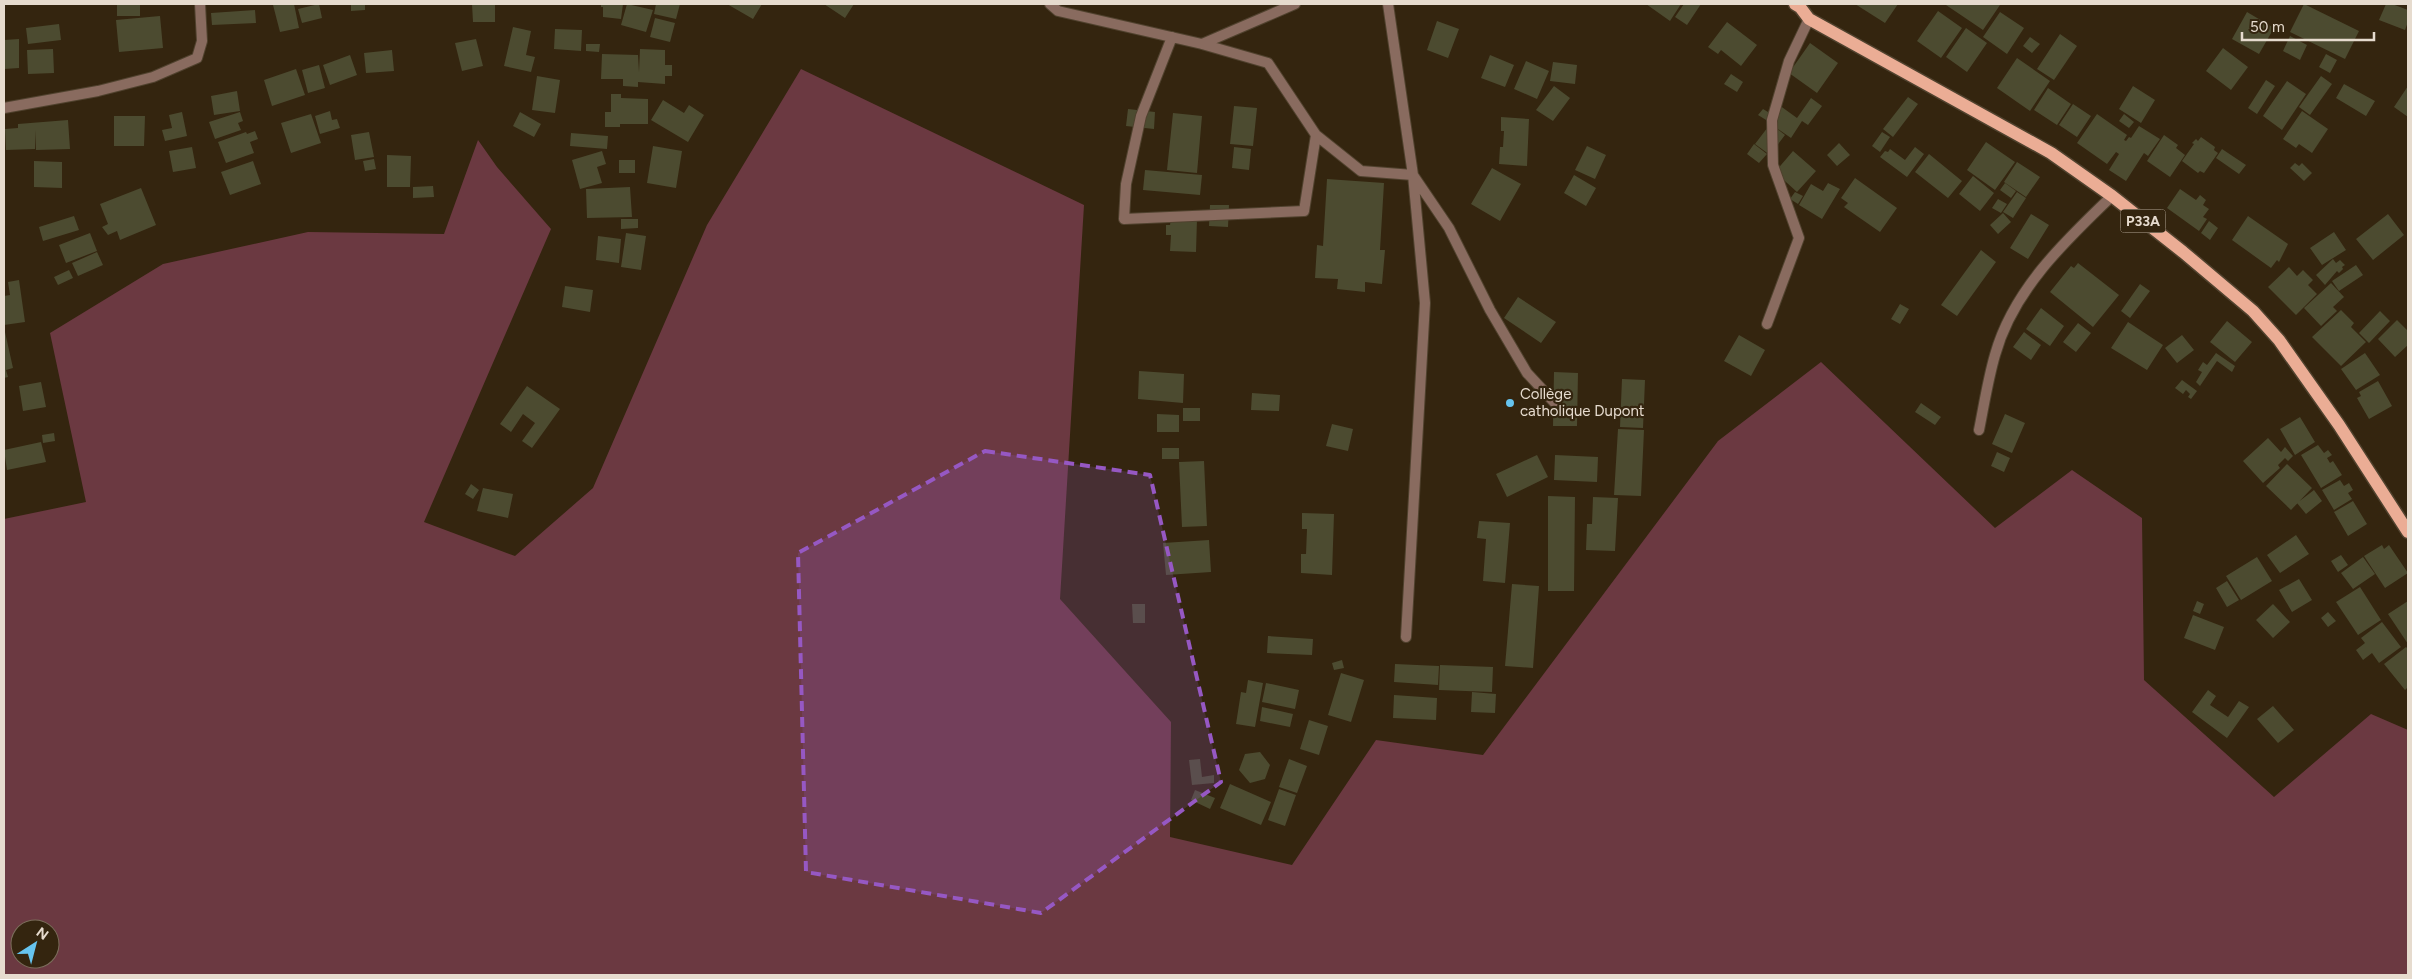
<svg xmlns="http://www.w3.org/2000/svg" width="2412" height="979" font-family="Figtree,sans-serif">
<rect width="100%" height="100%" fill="#34250f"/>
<path fill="#6b3941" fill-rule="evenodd" d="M801,69L1084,205L1060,599L1171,722L1170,837L1292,865L1376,740L1483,755L1718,441L1821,362L1995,528L2072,470L2142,518L2144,680L2274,797L2371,714L2408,730V975H4V519L86,502L50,333L163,264L308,232L444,234L478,140L497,167L551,229L424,522L515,556L593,488L707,225ZM20,929H50V959H20Z"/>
<path fill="#4c4b30" d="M117,4H140V16H117Z
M280,4H294L299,28L280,32L273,5Z
M319,4L322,18L302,23L298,9Z
M351,4H365V10L351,11Z
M472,4H495V22H473Z
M601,4H623L621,19L603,17V7H601Z
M627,4L653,10L646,32L621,25Z
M656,4H680L676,19L654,14Z
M727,4H762L753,19Z
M824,4H854L845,18Z
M1646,4H1681L1670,21Z
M1684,4H1701L1687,25L1675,17Z
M1855,4H1898L1885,23Z
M1947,4H1997L2000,5L1983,30L1946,5Z
M2304,4L2359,31L2345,59L2290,32Z
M2386,4H2392L2408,10V22L2405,30L2379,20Z
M255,10L256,23L212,25L211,13Z
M1938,11L1962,28L1941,58L1917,41Z
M2000,12L2024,28L2007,54L1983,37Z
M2247,12L2274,28L2259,54L2232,39Z
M160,16L163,48L119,52L116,20Z
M655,18L675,23L670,42L650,37Z
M1437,21L1459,29L1448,58L1427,50Z
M1727,22L1757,45L1741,66L1721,50L1718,54L1708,47Z
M59,24L61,40L28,44L26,28Z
M513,27L531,31L526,55L535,57L531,72L504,66Z
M1966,28L1987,43L1967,72L1946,57Z
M555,29L582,30L581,51L554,49Z
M2060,34L2077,46L2054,80L2037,69Z
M2290,36L2307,45L2300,60L2283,51Z
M2030,37L2040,44L2032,53L2023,46Z
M19,39V68L4,69V40Z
M476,39L483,66L462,71L455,43Z
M1810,43L1838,63L1817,93L1789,73Z
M586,44H600L599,52L586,51Z
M2223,48L2248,67L2231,90L2206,71Z
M53,49L54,73L28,74L27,50Z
M640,49L665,50V65H672V76H665V84L638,82V87L623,86V79H601L602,54L638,55L639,72Z
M392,50L394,71L366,73L364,53Z
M2326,54L2337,60L2330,73L2319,67Z
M350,55L357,75L330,85L323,65Z
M1490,55L1514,65L1505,87L1481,78Z
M2017,58L2050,81L2030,111L1997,88Z
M1526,61L1549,71L1537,99L1514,89Z
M1553,62L1577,65L1575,84L1550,81Z
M319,65L325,88L308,93L302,70Z
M296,69L305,95L272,106L264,80Z
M1731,74L1743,82L1737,92L1724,84Z
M537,76L560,80L555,113L532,110Z
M2321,76L2332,84L2310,115L2299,107Z
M2266,80L2275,86L2257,114L2248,108Z
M2287,81L2306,94L2282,130L2263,116Z
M2344,84L2375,101L2366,116L2336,98Z
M1554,86L1570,98L1553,121L1536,110Z
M2133,86L2155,100L2141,123L2119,109Z
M2408,86V117L2394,107Z
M2048,88L2071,104L2057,125L2034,110Z
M237,91L240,111L214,115L211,96Z
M611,94H621V98L648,99V124H620V127H605V112H611Z
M1908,97L1918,104L1893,137L1883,129Z
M1811,98L1822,106L1808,125L1802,121L1791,138L1772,125L1785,135L1770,155L1755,144L1771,123L1758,115L1763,109L1768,112L1775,102L1797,118Z
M663,100L684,113L689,105L704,115L688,142L651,120Z
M2073,104L2091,116L2077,137L2059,125Z
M1234,106L1257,108L1253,146L1230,144Z
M1128,109L1155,112L1154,129L1126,126Z
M330,111L332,120L337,119L340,128L320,134L315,116Z
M2302,111L2328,129L2312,153L2299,144L2296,148L2283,139Z
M182,112L187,136L165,141L162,130L172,128L169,115Z
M240,112L243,121L238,123L241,130L215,139L209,122Z
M520,112L541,124L534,137L513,126Z
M1173,113L1202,116L1197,173L1167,170Z
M311,114L321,143L291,153L281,123Z
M2097,114L2127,135L2124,140L2126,141L2129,137L2131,138L2139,126L2160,139L2148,156L2144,153L2126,181L2109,170L2119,154L2116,152L2107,164L2077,143Z
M2124,114L2134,122L2129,128L2119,121Z
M114,116H145L144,146H114Z
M1501,117L1529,119L1527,166L1499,164L1500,147H1503L1504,131H1501Z
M68,120L70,149L36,150L35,130V149L6,150L5,129L18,128V124Z
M255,131L258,139L250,142L254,153L226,163L218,142L246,132L247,134Z
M369,132L374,157L355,160L351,135Z
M1882,132L1890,137L1880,152L1872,146Z
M571,133L608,136L607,149L570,146Z
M2164,135L2178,145L2176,148L2185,155L2170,177L2147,161Z
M2201,137L2215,147L2214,150L2218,153L2204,173L2200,171L2198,173L2182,161L2194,144L2192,143L2196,139L2198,141Z
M1986,142L2015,162L1995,190L1967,170Z
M1839,143L1850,155L1837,166L1827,155Z
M1754,144L1767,154L1759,163L1747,154Z
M653,146L682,151L676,188L647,183Z
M1587,146L1606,155L1595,179L1575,170Z
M192,147L196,168L173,172L169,151Z
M1234,147L1251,149L1249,170L1232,168Z
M1915,147L1924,154L1907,177L1880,157L1885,151L1888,152L1890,149L1905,160Z
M2222,149L2246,165L2239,174L2216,158Z
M602,151L606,164L597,167L602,183L580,189L572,160Z
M1793,151L1816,171L1797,192L1775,172Z
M1929,154L1962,181L1948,198L1915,172Z
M387,155L411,156L410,187H387Z
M374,159L376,169L365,171L363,161Z
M619,160H635V173H619Z
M34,161L62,162V188L34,187Z
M253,161L261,184L230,195L221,172Z
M2017,162L2040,177L2026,197L2004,182Z
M2295,163L2299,166L2302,163L2312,173L2304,181L2290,168Z
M1492,168L1521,184L1500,221L1471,204Z
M1145,170L1202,175L1200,195L1143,190Z
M1574,175L1596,188L1586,206L1564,193Z
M1973,176L1994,193L1980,211L1959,194Z
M1855,178L1897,208L1880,232L1844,207L1848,203L1841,198Z
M1327,179L1384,183L1380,250H1385L1382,284L1365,282V292L1337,289L1338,279L1315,278L1317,245L1323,246Z
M1828,183L1840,189L1822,219L1799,205L1811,184L1823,191Z
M2005,183L2016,191L2011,198L2000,190Z
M433,186L434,197L413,198V187Z
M630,187L632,217L587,218L586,189Z
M141,188L156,225L120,240L117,231L108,235L102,227L108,224L100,204Z
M2180,189L2196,200L2200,195L2206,200L2203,205L2209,209L2203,217L2207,219L2199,231L2167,208Z
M1795,192L1803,196L1798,204L1790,199Z
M2017,192L2026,198L2013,218L2003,212Z
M1998,199L2007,204L2001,213L1992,208Z
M1210,205H1229L1228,227L1209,226Z
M2003,213L2011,222L1998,234L1990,225Z
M2031,214L2049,225L2028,259L2010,248Z
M2388,214L2404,235L2373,260L2356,239Z
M74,216L79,230L43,241L39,227Z
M2248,216L2288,244L2279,262L2277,260L2271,268L2232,240Z
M1171,218L1197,219L1196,252L1170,251L1171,235H1166V225H1170Z
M621,219H638V228L621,229Z
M2209,221L2218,228L2210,240L2201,233Z
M2334,232L2346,250L2322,265L2310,248Z
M90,233L97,251L66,263L59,245Z
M626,233L646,236L641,270L621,267Z
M598,236L621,239L619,263L596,260Z
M1981,250L1996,262L1957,316L1941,305Z
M97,252L103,265L78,276L72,263Z
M2333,259L2336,263L2340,260L2345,265L2342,267L2343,269L2339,273L2337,271L2325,285L2316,275Z
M2078,263L2119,295L2093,327L2050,292L2071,266L2074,268Z
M2356,265L2363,275L2339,291L2332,281Z
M2289,267L2297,276L2303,270L2313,280L2308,285L2317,294L2296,315L2268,287Z
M69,270L73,278L58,285L54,277Z
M19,280L25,322L4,325V296L10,295L8,282Z
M2331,283L2344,297L2333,307L2337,311L2321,326L2304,308Z
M2140,284L2150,291L2130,318L2121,311Z
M565,286L593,290L590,312L562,307Z
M1518,297L1556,322L1541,343L1504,318Z
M1900,304L1909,309L1900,324L1891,319Z
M2041,308L2064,326L2050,346L2026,329Z
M2341,310L2354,323L2351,327L2366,342L2341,366L2312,337Z
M2380,311L2390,321L2369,343L2359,333Z
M2397,320L2408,331V345L2395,357L2378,339Z
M2227,321L2252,342L2235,362L2210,342Z
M2128,322L2163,345L2147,370L2111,348Z
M2078,323L2091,333L2076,352L2063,342Z
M5,332L13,368L6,370L8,377L4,378Z
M2024,332L2041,345L2031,360L2013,347Z
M1739,335L1765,350L1751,376L1724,361Z
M2182,335L2194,350L2177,363L2165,348Z
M2216,353L2235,366L2232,372L2217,361L2200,386L2196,382L2202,372L2198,370L2203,362L2207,365Z
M2365,353L2380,375L2356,390L2341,369Z
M1139,371L1184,374L1183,403L1138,399Z
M1554,372L1578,373L1577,426H1553Z
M1622,379L1645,380L1643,428L1620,427Z
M2182,380L2197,391L2191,399L2188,397L2190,394L2186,390L2183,394L2175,388Z
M2378,381L2392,406L2369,419L2357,398L2361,396L2359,392Z
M41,382L46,407L23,411L19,386Z
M527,386L560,409L532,448L522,441L535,423L523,414L511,432L500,424Z
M1252,393L1280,395L1279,411L1251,410Z
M1921,403L1941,417L1935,425L1915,412Z
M1183,408H1200V421H1183Z
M1157,414L1179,415V432H1157Z
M2005,414L2025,423L2012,453L1992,444Z
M2300,417L2315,442L2295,455L2280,429Z
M1332,424L1353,429L1348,451L1326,446Z
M1618,429L1644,430L1641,496L1614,495Z
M54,433L55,441L43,443L42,435Z
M2268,438L2281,452L2285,447L2293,456L2288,461L2285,458L2278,465L2280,468L2263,483L2243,461Z
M41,442L46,462L7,470L4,450Z
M2318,445L2324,453L2328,450L2332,455L2327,458L2330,463L2333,461L2342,475L2321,488L2301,455Z
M1162,448H1179V459H1162Z
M1997,452L2010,458L2004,472L1991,466Z
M1537,455L1548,477L1507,497L1496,474Z
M1555,455L1598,457L1597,482L1554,480Z
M1204,461L1207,526L1182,527L1179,462Z
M2287,464L2312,488L2291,510L2266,486Z
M2340,480L2344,486L2349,483L2353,490L2348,493L2352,499L2334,510L2322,490Z
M471,484L479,490L473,499L465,494Z
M483,488L513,494L508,518L477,511Z
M2314,490L2322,501L2306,514L2297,503Z
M1548,496L1575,497L1574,591H1548Z
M1593,497L1618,498L1615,551L1586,550L1587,524H1592Z
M2353,501L2367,524L2348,536L2334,512Z
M1302,513L1334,514L1332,575L1301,573V554H1306L1307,529H1302Z
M1479,521L1510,523L1505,583L1483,581L1486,539L1477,538Z
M2296,535L2309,554L2280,573L2267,555Z
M1209,540L1211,572L1166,575L1163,543Z
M2382,545L2384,549L2389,545L2408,573L2385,588L2364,556Z
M2341,555L2348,565L2338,572L2331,561Z
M2257,557L2272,581L2241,600L2226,576Z
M2363,557L2375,574L2353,589L2341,573Z
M2299,579L2312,600L2292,612L2279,590Z
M2227,581L2239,600L2227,607L2216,588Z
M1512,584L1539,586L1533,668L1505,666Z
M2360,587L2381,620L2358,635L2336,602Z
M2197,601L2204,604L2200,614L2193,611Z
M2408,601V644L2388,614Z
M1132,604H1145V623H1133Z
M2273,604L2290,622L2273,638L2256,620Z
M2328,612L2336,621L2328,627L2321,618Z
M2193,615L2224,627L2215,650L2184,638Z
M2382,622L2401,647L2379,663L2372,653L2363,660L2356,650L2365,643L2361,638Z
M1268,636L1313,639L1312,655L1267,653Z
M2406,647L2408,649V687L2405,690L2384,664Z
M1342,660L1344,668L1334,670L1332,663Z
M1395,664L1439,666L1438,685L1394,682Z
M1440,665L1493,667L1492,692L1439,690Z
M1341,673L1364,680L1351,722L1328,715Z
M1248,680L1263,683L1255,727L1236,724L1241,692L1246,693Z
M1266,683L1299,690L1295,709L1262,702Z
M2208,690L2216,696L2210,705L2228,717L2239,701L2249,707L2227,738L2192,712Z
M1472,692L1496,694L1495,713L1471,712Z
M1394,695L1437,698L1436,720L1393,718Z
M2273,706L2294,730L2278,743L2257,719Z
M1262,707L1293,714L1290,727L1260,721Z
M1309,720L1328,726L1319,755L1300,749Z
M1260,752L1270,765L1265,779L1250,783L1239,770L1245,754Z
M1200,759L1202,777L1214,775V783L1192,785L1189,760Z
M1289,759L1307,766L1297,793L1279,787Z
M1230,784L1271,802L1261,825L1220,808Z
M1279,789L1296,795L1285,826L1268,820Z
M1195,790L1215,798L1210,809L1191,800Z"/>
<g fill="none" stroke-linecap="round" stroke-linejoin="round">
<g stroke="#50422e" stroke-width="12">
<path id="minor" d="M1050,4L1058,11L1202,44L1268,63L1316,135L1361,171L1413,175L1449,228L1490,310L1527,373L1554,402
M1388,4L1413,175L1425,303L1406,637
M1172,37L1141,116L1126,184L1124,219L1304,211L1316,135
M1202,44L1295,4
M4,108L98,91L153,77L197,58L202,41L200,4
M1767,324L1799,238L1773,165L1772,120L1789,61L1809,19
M1979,430C1984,405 1988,379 1995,355C2013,290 2065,241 2112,196"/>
</g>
<g stroke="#50422e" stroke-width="15">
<path id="primary" d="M1795,4L1800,7L1809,19L2051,153L2112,196L2183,252L2253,311L2279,340L2339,425L2408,532"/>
</g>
<use href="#minor" stroke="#896b5f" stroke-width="10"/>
<use href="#primary" stroke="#ebad95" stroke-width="12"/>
</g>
<path fill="#9658c3" fill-opacity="0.2" stroke="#9658c3" stroke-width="4" stroke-dasharray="10 6" stroke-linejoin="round" d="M985,451L1150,475L1221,782L1041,913L806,872L798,553Z"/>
<circle fill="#66c4ef" stroke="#34250f" stroke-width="2" cx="1510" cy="403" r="5"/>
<g text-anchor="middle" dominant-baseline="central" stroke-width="4.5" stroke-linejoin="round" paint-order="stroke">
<rect fill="#34250f" stroke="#b1a495" stroke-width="1" x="2120.5" y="209.5" width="45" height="23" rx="4"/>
<g font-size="14" font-weight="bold" fill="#e6dbce">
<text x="2143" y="221">P33A</text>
</g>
<g font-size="15" fill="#e6dbce" stroke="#34250f" text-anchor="start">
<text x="1520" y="394">Collège<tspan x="1520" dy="17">catholique Dupont</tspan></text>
</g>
</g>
<rect width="2412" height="979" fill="none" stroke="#e6dbce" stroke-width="10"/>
<g transform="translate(35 944) rotate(36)"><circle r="24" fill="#34250f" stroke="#7b6e5b"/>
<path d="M0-4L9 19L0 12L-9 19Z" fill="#66c4ef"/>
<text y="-8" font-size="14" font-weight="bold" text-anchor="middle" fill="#e6dbce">N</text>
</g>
<path d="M2242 32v8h132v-8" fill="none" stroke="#e6dbce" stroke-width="2.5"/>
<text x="2250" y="32" font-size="15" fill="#e6dbce" stroke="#34250f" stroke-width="4" paint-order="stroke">50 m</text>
</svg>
